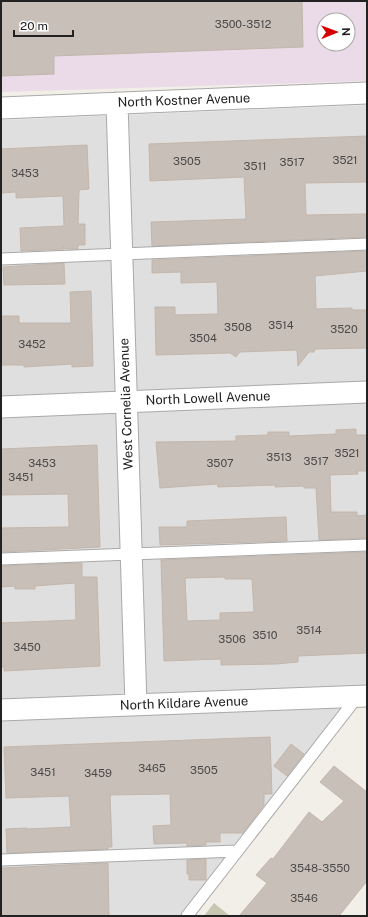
<svg xmlns="http://www.w3.org/2000/svg" width="368" height="917" font-family="'Public Sans',sans-serif">
<rect width="100%" height="100%" fill="#f2efe9"/>
<path fill="#e0dfdf" d="M367,105V685L187,916H1V120Z"/>
<path fill="#ebdbe8" fill-rule="evenodd" d="M1,1H367V81L1,92ZM324,20H348V44H324Z"/>
<path fill="#c7c7b4" d="M214,903L230,916H204Z"/>
<path fill="#c7bfb8" stroke="#c4b6ab" fill-rule="evenodd" d="M1,1H302L303,47L54,56V74L1,76Z
M367,136V182L305,183L306,215L367,214V237L152,246L151,222L246,219L244,177L150,181L149,144Z
M87,145L89,189L79,190L78,224H85V245H78V249H65L63,246L64,249L21,251L20,228L64,226L63,196L16,198V192L1,193V149Z
M367,251V271L315,276L316,309L352,308V310H367V348L315,349L314,352H309L298,366L297,350L240,352L236,357L230,353L156,355L155,307H175V315L218,314L217,282L181,283V272L152,273V260Z
M64,263L65,284L4,285L3,267Z
M91,291L93,366L72,367V364L24,367V365H1V316H19V323H71L70,292Z
M356,429V435H367V471H357L358,474L330,475L331,512H357V516L367,515V538L319,540L316,488H304V486L275,487V485L218,487L217,484L160,488L156,442L236,441V436L268,435V432H289V436L336,434V430Z
M97,445L100,547L1,552V528L69,527L68,494L1,495V449Z
M286,517L287,541L160,545L159,527H187V521Z
M367,552V653L298,656V662L276,664L221,665V659L164,661L161,560ZM225,577V579H252L254,612L220,613V620L187,621L185,578Z
M82,563V577H97L100,666L4,671V667H1V623L76,620L75,583L35,586V589H15V586L1,587V566Z
M270,737L272,794H264V805L243,833H220V842H206V845L187,846V843L154,844L153,826L171,825L170,794L110,795L112,847H108V849L7,853L6,829L27,828V829L71,827L69,796L6,798L4,747Z
M291,744L304,754L287,776L274,766Z
M334,766L367,792V881L339,916H239L267,883L256,875L271,858L273,859L309,812L322,822L344,801L320,782Z
M206,859V880H189V874H187V860Z
M108,863L109,916H1V868Z"/>
<g fill="none" stroke-linecap="round" stroke-linejoin="round">
<g stroke="#a9a9a9" stroke-width="13">
<path id="service" d="M1,259L367,244
M1,559L367,545
M1,860L237,851
M187,916L358,696"/>
</g>
<g stroke="#a9a9a9" stroke-width="23">
<path id="minor" d="M117,103L136,705
M1,108L367,93
M1,407L367,392
M1,710L367,696"/>
</g>
<use href="#service" stroke="#fff" stroke-width="11"/>
<use href="#minor" stroke="#fff" stroke-width="21"/>
</g>
<g text-anchor="middle" dominant-baseline="central" stroke-width="3.5" stroke-linejoin="round" paint-order="stroke">
<g font-size="11" fill="#4b4948">
<text x="243" y="24">3500-3512</text>
<text x="345" y="160">3521</text>
<text x="187" y="161">3505</text>
<text x="292" y="162">3517</text>
<text x="255" y="166">3511</text>
<text x="25" y="173">3453</text>
<text x="281" y="325">3514</text>
<text x="238" y="327">3508</text>
<text x="344" y="329">3520</text>
<text x="203" y="338">3504</text>
<text x="32" y="344">3452</text>
<text x="347" y="453">3521</text>
<text x="279" y="457">3513</text>
<text x="316" y="461">3517</text>
<text x="42" y="463">3453</text>
<text x="220" y="463">3507</text>
<text x="21" y="477">3451</text>
<text x="309" y="630">3514</text>
<text x="265" y="635">3510</text>
<text x="232" y="639">3506</text>
<text x="27" y="647">3450</text>
<text x="152" y="768">3465</text>
<text x="204" y="770">3505</text>
<text x="43" y="772">3451</text>
<text x="98" y="773">3459</text>
<text x="320" y="868">3548-3550</text>
<text x="304" y="898">3546</text>
</g>
<g font-size="13" fill="#222" stroke="#fff">
<text transform="translate(184 100) rotate(-2)">North Kostner Avenue</text>
<text transform="translate(208 398) rotate(-2)">North Lowell Avenue</text>
<text transform="translate(126 404) rotate(-92)">West Cornelia Avenue</text>
<text transform="translate(184 703) rotate(-2)">North Kildare Avenue</text>
</g>
</g>
<rect width="368" height="917" fill="none" stroke="#222222" stroke-width="4"/>
<g transform="translate(336 32) rotate(89)"><circle r="19" fill="#ffffff" stroke="#a7a7a7"/>
<path d="M0-3L7 15L0 10L-7 15Z" fill="#d40000"/>
<text y="-6" font-size="11" font-weight="bold" text-anchor="middle" fill="#222222">N</text>
</g>
<path d="M14 30v6h59v-6" fill="none" stroke="#222222" stroke-width="2"/>
<text x="20" y="30" font-size="12" fill="#222222" stroke="#ffffff" stroke-width="3" paint-order="stroke">20 m</text>
</svg>
